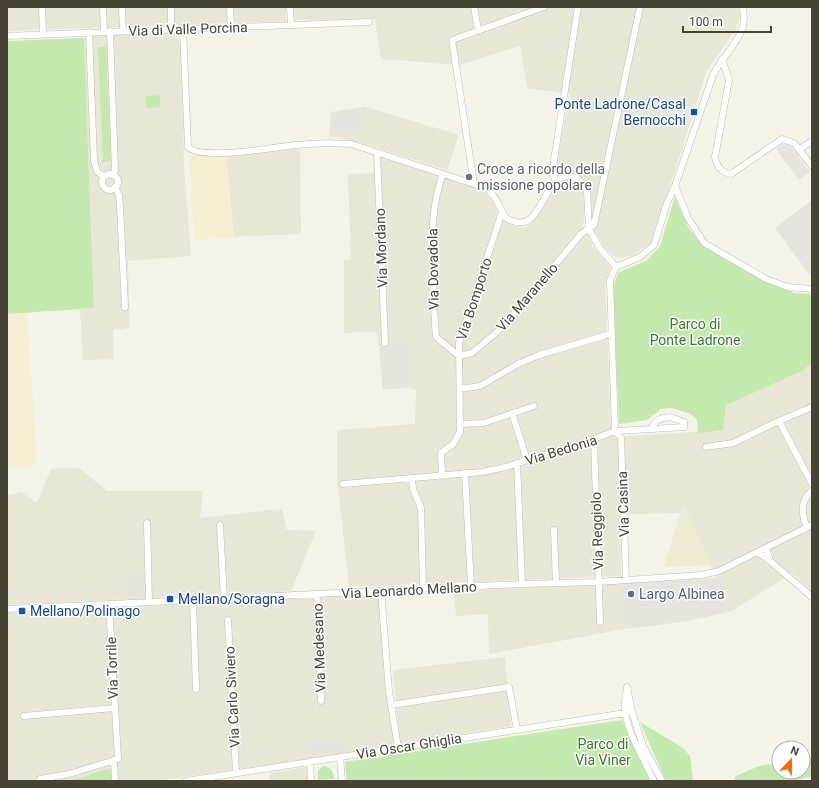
<svg xmlns="http://www.w3.org/2000/svg" width="819" height="788" font-family="Roboto,sans-serif">
<rect width="100%" height="100%" fill="#f4f3e7"/>
<path fill="#e8e6d5" d="M7,7H286V21L7,31Z
M293,7H739L740,16L736,29L707,70L653,239L650,243L632,256L616,258L604,247L596,233L591,217L590,187L576,174L564,173L556,176L555,171L570,94L527,88L520,46L459,65L381,59L375,19L294,20Z
M174,31L178,35L181,47L184,167L191,256L128,261L130,328L113,330L114,359L83,360L80,309L94,308L84,38L96,34Z
M366,107L459,135L447,170L358,142L329,136L331,112Z
M300,149L301,234L234,237L226,156Z
M380,157L485,191L489,193L497,204L499,212L498,219L524,228L532,222L558,183L567,179L576,182L582,186L586,199L583,226L593,247L611,268L605,282L611,429L616,437L723,430L726,405L812,358V591L792,573L732,611L683,504L680,513L620,514L621,576L349,587L337,477V430L415,424L416,390L409,388L383,389L377,332L344,333V260L351,259L348,174L374,173L373,159Z
M78,467L107,491H203L200,518L282,509L287,530L316,531L291,591L7,605V495L21,492L37,503L51,469Z
M621,583L624,629L489,654L488,614L456,616L454,591Z
M378,594L394,746L157,781H7V613Z
M505,657L511,726L400,744L393,670Z
M307,767V781H269L270,773Z"/>
<path fill="#f6eed2" d="M194,154L226,156L234,237L194,240L189,156Z
M27,313L37,465H7V314Z"/>
<path fill="#e6e4dc" d="M718,578L732,611L689,621L624,629L621,583Z"/>
<path fill="#edebd1" d="M683,503L712,565L664,567Z"/>
<path fill="#c3e9af" d="M84,38L94,308L7,314V41Z
M98,47H106L111,161L103,162Z
M160,95V107L146,108V96Z
M675,197L689,229L702,245L749,273L794,293L812,294V363L802,371L726,405L723,430L698,433L697,419L689,413L672,408L661,409L647,420L619,424L613,286L619,272L646,261L660,246Z
M622,720L650,781H347L345,762Z
M640,722L683,748L690,756L693,781H666Z
M812,758V775L810,777L794,781H734L736,776L759,766L779,763V772H803V759Z
M323,766C332,767 333,771 334,779L318,780V770Z
M111,768L112,781L73,780Z"/>
<path fill="#e5e4df" d="M366,107L357,135L330,128L331,112Z
M782,144H787L792,147L810,172L799,180L776,149Z
M812,200V278L775,228Z
M407,342L409,388L383,389L381,343Z
M145,577L147,599L128,600L127,578Z
M701,580V585H707L708,592H702L703,599L684,602V581Z
M640,582L641,606L622,607L621,583Z
M343,739L344,751L308,753L307,741Z"/>
<g fill="none" stroke-linecap="round" stroke-linejoin="round">
<g stroke="#c0bda9" stroke-width="7">
<path id="minor" d="M42,7L43,34
M103,7L104,32
M122,7L123,31
M171,7V29
M230,7L231,28
M290,7L291,25
M474,7L478,30
M743,7C744,15 745,24 741,32C734,47 721,60 713,75L675,186L688,218L704,243L766,279L788,287L812,289
M183,29L188,147C202,161 276,147 296,145C315,143 333,143 351,144L486,188C497,196 499,208 506,218C545,241 540,169 573,177C580,179 584,184 587,190L589,229L599,247L616,267L640,257L654,245L667,203L675,186
M110,31L115,170L112,175
M89,32L94,161L97,171L104,177
M7,36L369,22
M722,59L729,80L715,157C717,167 721,172 731,174L782,139L794,143L812,166
M800,149L812,141
M377,153L385,343
M443,174C431,206 432,237 433,270C433,293 434,315 436,337L459,356L472,353L504,326L581,234L594,225L640,7
M102 182a8 8 0 1 1 16 0a8 8 0 1 1-16 0Z
M555,182L553,170L554,160L578,7
M474,184L452,40L544,7
M115,187L119,195L120,206L125,307
M460,389L480,386L518,364L539,355L610,334
M512,413L527,460
M670,417L684,422V427L652,429C653,420 662,418 670,417Z
M779,421L812,484
M460,424L484,423L534,406
M615,431L621,438L626,580
M615,431L652,429
M594,439L600,622
M706,447L733,443L779,421L812,407
M517,463L522,584
M465,473L471,587
M442,475L441,453L453,444L460,432L459,343L502,212
M412,478L413,489L421,508L423,589
M343,484L482,472L506,467L594,439L615,431L610,280L616,267
M147,523L149,602
M220,525L224,599
M807,528C802,514 799,501 812,491
M554,530L556,583
M758,552L770,561L766,548
M770,561L812,597
M381,591L389,691L398,748
M317,594L321,701
M193,600L196,689
M7,609L522,584L598,582L701,575L719,571L812,525
M228,620L236,773
M627,687L632,712L643,746L662,781
M627,689C618,722 641,752 654,781
M391,705L509,687L517,730
M24,716L114,708
M340,757L342,781
M114,760L115,781
M310,761L311,781
M40,779L69,774L118,759L109,604
M186,781L632,712"/>
</g>
<use href="#minor" stroke="#fff" stroke-width="6"/>
</g>
<g fill="#1a4fb4" stroke="#fff" stroke-width="1.5">
<rect x="690" y="108" width="8" height="8" rx="2"/>
<rect x="166" y="595" width="8" height="8" rx="2"/>
<rect x="18" y="607" width="8" height="8" rx="2"/>
</g>
<circle fill="#6b7280" stroke="#fff" stroke-width="1.5" cx="469" cy="177" r="4"/>
<circle fill="#5c6f8a" stroke="#fff" stroke-width="1.5" cx="631" cy="594" r="4"/>
<g text-anchor="middle" dominant-baseline="central" stroke-width="3" stroke-linejoin="round" paint-order="stroke">
<g font-size="14" fill="#474436" stroke="#fff">
<text transform="translate(188 29) rotate(-2)">Via di Valle Porcina</text>
<text transform="translate(381 248) rotate(-92)">Via Mordano</text>
<text transform="translate(433 269) rotate(-91)">Via Dovadola</text>
<text transform="translate(527 297) rotate(-49)">Via Maranello</text>
<text transform="translate(474 299) rotate(-72)">Via Bomporto</text>
<text transform="translate(561 450) rotate(-17)">Via Bedonia</text>
<text transform="translate(623 504) rotate(-92)">Via Casina</text>
<text transform="translate(597 531) rotate(-92)">Via Reggiolo</text>
<text transform="translate(409 590) rotate(-3)">Via Leonardo Mellano</text>
<text transform="translate(319 648) rotate(-92)">Via Medesano</text>
<text transform="translate(112 668) rotate(-92)">Via Torrile</text>
<text transform="translate(232 697) rotate(-93)">Via Carlo Siviero</text>
<text transform="translate(409 746) rotate(-9)">Via Oscar Ghiglia</text>
</g>
<g font-size="14" fill="#164399" stroke="#fff" text-anchor="start">
<text x="686" y="104" text-anchor="end">Ponte Ladrone/Casal<tspan x="686" dy="16">Bernocchi</tspan></text>
<text x="178" y="599">Mellano/Soragna</text>
<text x="30" y="611">Mellano/Polinago</text>
</g>
<g font-size="14" fill="#5b616d" stroke="#fff" text-anchor="start">
<text x="477" y="169">Croce a ricordo della<tspan x="477" dy="16">missione popolare</tspan></text>
</g>
<g font-size="14" fill="#367b27" stroke="#fff">
<text x="695" y="324">Parco di<tspan x="695" dy="16">Ponte Ladrone</tspan></text>
<text x="603" y="744">Parco di<tspan x="603" dy="16">Via Viner</tspan></text>
</g>
<g font-size="14" fill="#4e5e75" stroke="#fff" text-anchor="start">
<text x="639" y="594">Largo Albinea</text>
</g>
</g>
<rect width="819" height="788" fill="none" stroke="#474436" stroke-width="16"/>
<g transform="translate(791 760) rotate(22)"><circle r="19" fill="#ffffff" stroke="#b5b4af"/>
<path d="M0-3L7 15L0 10L-7 15Z" fill="#ff6713"/>
<text y="-6" font-size="11" font-weight="bold" text-anchor="middle" fill="#474436">N</text>
</g>
<path d="M683 26v6h88v-6" fill="none" stroke="#474436" stroke-width="2"/>
<text x="689" y="26" font-size="12" fill="#474436" stroke="#ffffff" stroke-width="3" paint-order="stroke">100 m</text>
</svg>
